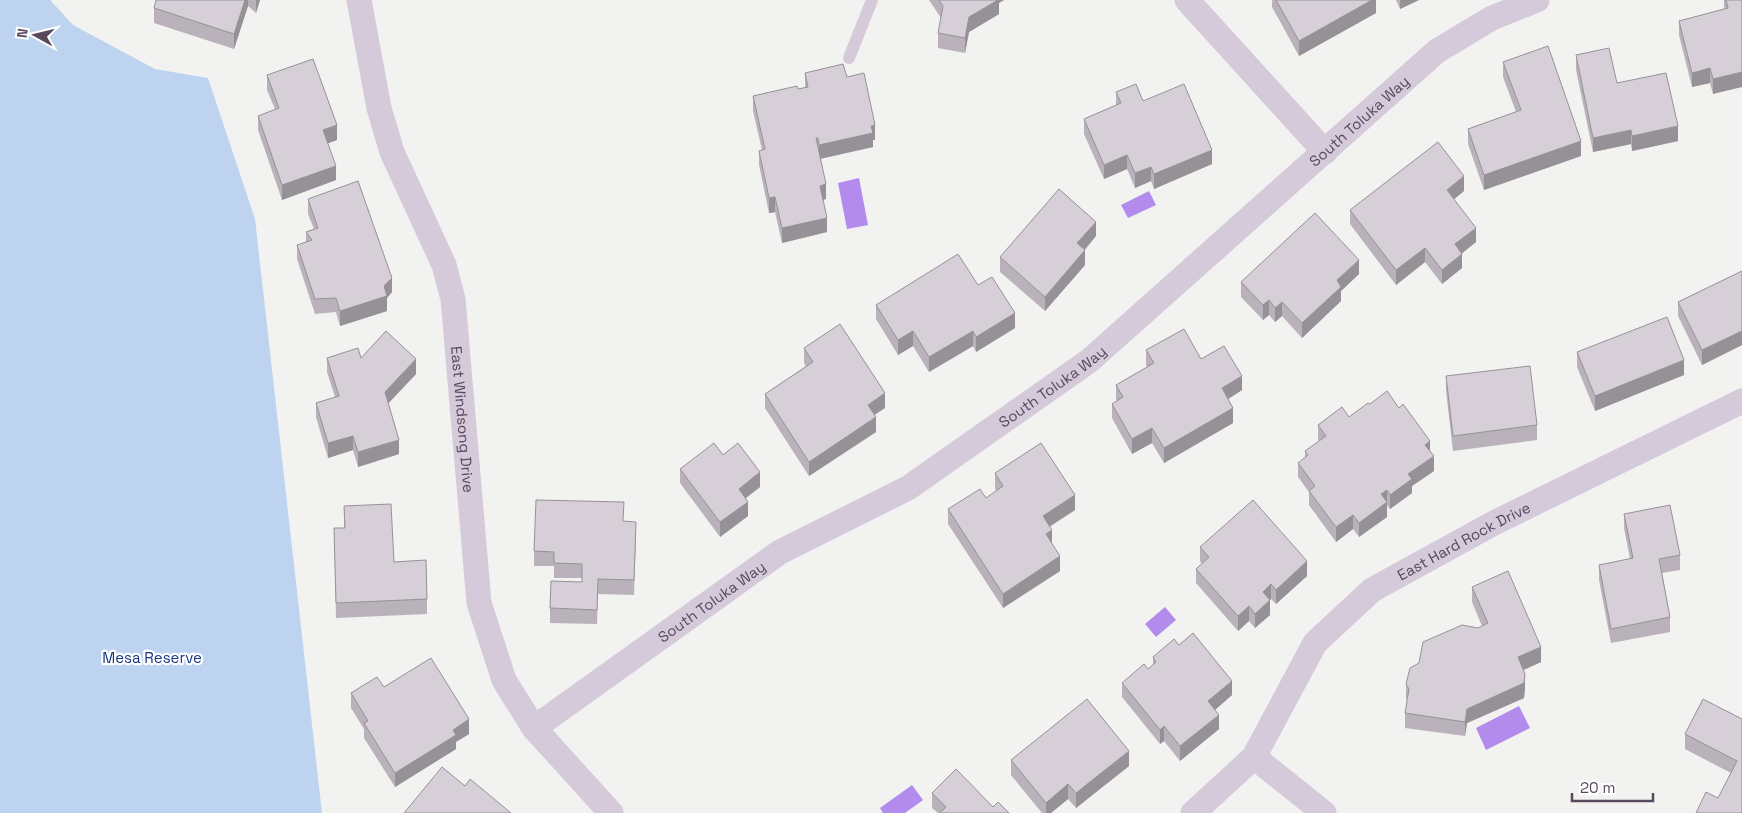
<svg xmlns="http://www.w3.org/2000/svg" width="1742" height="813" font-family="'Space Grotesk',sans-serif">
<rect width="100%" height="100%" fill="#f2f2f0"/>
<path fill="#bed3f0" d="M0,0H50L73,25L155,69L208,78L255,219L322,813H0Z"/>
<path fill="#b38bed" d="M859,178L868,225L847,229L838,183Z
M1149,191L1156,205L1128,218L1121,205Z
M1165,607L1176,620L1156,637L1145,624Z
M1519,706L1530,728L1486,750L1476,728Z
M912,785L923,800L905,813H883L880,808Z"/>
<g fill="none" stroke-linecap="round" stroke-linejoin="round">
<path stroke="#d4cada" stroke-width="12" d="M849,58L872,0"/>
<g stroke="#d4cada" stroke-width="25">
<path id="s1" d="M359,0L379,108L392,152L444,265L453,299L479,603L504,680L534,728L611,813"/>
<path d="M1187,0L1325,152"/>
<path id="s2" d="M534,728L780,552L908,488L1089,361L1437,51L1492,18L1537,0"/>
<path d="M1254,757L1324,813"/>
<path id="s3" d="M1193,813L1254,757L1315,643L1372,590L1494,523L1742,401"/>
</g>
</g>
<path fill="#b9b2ba" d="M156,0H260L256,13L248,6L234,49L154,23V8Z
M929,0H1004L999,3V14L969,32L965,53L938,48V33L941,18Z
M1272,0H1376V13L1299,56L1272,7Z
M1396,0H1419L1400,9Z
M1724,0H1742L1713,94L1710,83L1692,87L1679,35V21L1724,9Z
M1576,55L1617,83L1678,141L1632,151L1631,144L1593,152L1576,70Z
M1503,62L1581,156L1484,190L1468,144V129L1516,112L1503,77Z
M805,73L847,77L875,140H873V147L820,159L826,199L823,200L827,232L782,243L775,212L769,213L759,165V151L762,150L753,111V96L805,88Z
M267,75L337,140L328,143L336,180L282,200L258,130V116L275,109L267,90Z
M1116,92L1143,101L1212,164L1154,189L1151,181L1135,188L1127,169L1104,179L1084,134V119L1116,105Z
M1464,191L1454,199L1476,242L1462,253V268L1442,284L1425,262L1396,285L1350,224V210Z
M308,199L392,292L387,298V311L340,326L336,312L315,314L297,259V245L306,242V232L314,229L308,214Z
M1096,236L1085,250V265L1045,311L1000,272V257Z
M1742,271V345L1702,365L1678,316V302Z
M1359,274L1341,291V301L1302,338L1282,316L1275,322L1269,315L1263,320L1241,297V282Z
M978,285L1015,328L976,352L973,346L929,372L913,346L898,355L876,319V305Z
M804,348L885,408L874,415L876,432L809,476L765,408V394L806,366L804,363Z
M1146,350L1201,359L1242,390L1228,399L1233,423L1164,463L1152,443L1132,454L1112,418V404L1117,401L1116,400V385L1147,367L1146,365Z
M1577,352L1684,375L1595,411L1577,367Z
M327,358H361L416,374L388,403L399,454L358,467L353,450L328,458L316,417V403L335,397L327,372Z
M1446,376L1537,425V440L1453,451L1446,391Z
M1370,404L1430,451L1434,471L1412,486V493L1390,509L1387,505V517L1359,537L1353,529L1336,542L1309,505V492L1298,477V463L1305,458V451L1319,441L1318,440V425L1349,417Z
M723,455L760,487L746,498L748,516L720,537L680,483V469Z
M995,473L1075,510L1050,526L1052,544L1060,571L1003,608L948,524V509L986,498L996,491L995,488Z
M344,506L427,599V614L336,618L334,528H344Z
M1624,514L1680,555V570L1662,573L1670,617V632L1611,643L1599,580V565L1630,559L1624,528Z
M624,521L636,536L634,595L598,594L597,624L550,623V608L582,582V578H554V566H534V551Z
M1200,547L1307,576L1276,604L1271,599L1270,600V615L1255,628L1249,621L1238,631L1196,583V569L1202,564L1200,561Z
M1472,587L1541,662L1524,670L1525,688L1524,698L1467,723L1465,736L1405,728V713L1407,700L1406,698V684L1419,663L1482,626L1472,602Z
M1179,645L1232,695L1215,710L1219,729L1180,761L1164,741L1160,744L1122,697V683L1148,669L1153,665V657Z
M384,687L469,734L456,742V749L395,787L364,738V729L351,708V693Z
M1742,719V813L1718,798L1731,773L1685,749V734Z
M1011,760L1129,766L1076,808L1068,799L1051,813H1042L1011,775Z
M932,793L993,807L1009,813H938L932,808Z"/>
<path fill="#969197" d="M245,0H248V6L234,49V34Z
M256,0H260L256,13Z
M994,0H1004L999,3V14L969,32L965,53V38L969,17Z
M1372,0H1376V13L1299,56V41Z
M1400,0H1419L1400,9Z
M1710,68V83L1692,87V73Z
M1742,72V87L1713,94V79Z
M337,125V140L323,145V130Z
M875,125V140H873V147L819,159V145Z
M1678,126V141L1632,151V136Z
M1631,130V144L1593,152V138Z
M1581,141V156L1484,190V175Z
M1212,150V164L1154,189V174Z
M1127,155V169L1104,179V165Z
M336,166V180L282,200V185Z
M1151,167V181L1135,188V173Z
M1464,176V191L1447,205V190Z
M826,184V199L820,200V186Z
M775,197V212L769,213V198Z
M827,218V232L782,243V228Z
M1096,222V236L1077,258V243Z
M1476,228V242L1455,259V244Z
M1425,248V262L1396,285V270Z
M1085,250V265L1045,311V297Z
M1462,254V268L1442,284V270Z
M1359,260V274L1341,291V301L1302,338V323L1337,280Z
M392,278V292L387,298V311L340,326V311L384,286Z
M1269,300V315L1263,320V305Z
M1282,302V316L1275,322V308Z
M1015,313V328L976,352V337Z
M913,331V346L898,355V340Z
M973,331V346L929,372V357Z
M1742,331V345L1702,365V350Z
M416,359V374L385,407V392Z
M1684,360V375L1595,411V396Z
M1242,376V390L1222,403V388Z
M885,393V408L868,419V405Z
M1233,408V423L1164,463V448Z
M876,417V432L809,476V462Z
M1152,428V443L1132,454V439Z
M353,436V450L328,458V443Z
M399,440V454L358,467V452Z
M1430,441V456L1425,445Z
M1434,456V471L1412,486V493L1390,509V495L1408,474Z
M760,472V487L739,503V489Z
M1387,490V517L1359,537V523L1381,494Z
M1075,495V510L1043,531V516Z
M748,502V516L720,537V522Z
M1353,515V529L1336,542V527Z
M1052,530V545L1046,534Z
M1060,556V571L1003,608V594Z
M1307,561V576L1276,604V590Z
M1271,584V599L1270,600V615L1255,628V614L1263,592Z
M1249,606V621L1238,631V616Z
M1541,647V662L1518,672V657Z
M1525,674V688L1524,698L1467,723L1465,736V722L1467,709Z
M1232,681V695L1208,716V701Z
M1219,715V729L1180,761V746Z
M469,719V734L456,742V749L395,787V773L453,730Z
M1164,726V741L1160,744V730Z
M1129,751V766L1076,808V793Z
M1068,784V799L1051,813H1046V803Z"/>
<path fill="#d7cfd8" stroke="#969197" d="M156,0H245L234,34L154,8Z
M939,0H998L969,17L965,38L938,33L943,6Z
M1276,0H1372L1299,41Z
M1726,0H1742V72L1713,79L1710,68L1692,73L1679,21L1728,8Z
M1548,46L1581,141L1484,175L1468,129L1521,110L1503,62Z
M1609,48L1617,83L1666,73L1678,126L1632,136L1631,130L1593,138L1576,55Z
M313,59L337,125L323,130L336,166L282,185L258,116L279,108L267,75Z
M843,64L847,77L864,73L875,125L871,126L873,133L819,145L818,138H816L826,184L820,186L827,218L782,228L775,197L769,198L759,151L765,149L753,96L797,86L798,89L808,87L805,73Z
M1136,84L1143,101L1184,84L1212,150L1154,174L1151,167L1135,173L1127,155L1104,165L1084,119L1121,103L1116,92Z
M1438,142L1464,176L1447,190L1476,228L1455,244L1462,254L1442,270L1425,248L1396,270L1350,210Z
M358,181L392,278L384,286L387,296L340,311L336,298L315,299L297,245L312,240L306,232L318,228L308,199Z
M1059,189L1096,222L1077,243L1085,250L1045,297L1000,257Z
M1315,213L1359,260L1337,280L1341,287L1302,323L1282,302L1275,308L1269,300L1263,305L1241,282Z
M958,254L978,285L992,277L1015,313L976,337L973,331L929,357L913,331L898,340L876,305Z
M1742,271V331L1702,350L1678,302Z
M1667,317L1684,360L1595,396L1577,352Z
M840,324L885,393L868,405L876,417L809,462L765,394L813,362L804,348Z
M1184,329L1201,359L1224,346L1242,376L1222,388L1233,408L1164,448L1152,428L1132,439L1112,404L1123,397L1116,385L1154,363L1146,350Z
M386,331L416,359L385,392L399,440L358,452L353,436L328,443L316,403L339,396L327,358L358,348L361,358Z
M1530,366L1537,425L1453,436L1446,376Z
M1387,391L1399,408L1403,404L1430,441L1425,445L1434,456L1408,474L1412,479L1390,495L1387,490L1381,494L1387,502L1359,523L1353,515L1336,527L1309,491L1315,486L1298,463L1308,455L1305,451L1326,436L1318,425L1342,407L1349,417L1368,403L1370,404Z
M714,443L723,455L738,443L760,472L739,489L748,502L720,522L680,469Z
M1041,443L1075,495L1043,516L1052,530L1046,534L1060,556L1003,594L948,509L980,489L986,498L1003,486L995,473Z
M536,500L624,502L623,521L636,522L634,580L598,579L597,610L550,608L551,581L582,582V564L554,563V552L534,551Z
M1253,500L1307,561L1276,590L1271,584L1263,592L1270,600L1255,614L1249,606L1238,616L1196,569L1209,557L1200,547Z
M391,504L394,562L426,560L427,599L336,603L334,528H345L344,506Z
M1670,505L1680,555L1659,559L1670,617L1611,629L1599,565L1633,558L1624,514Z
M1508,571L1541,647L1518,657L1525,674L1524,683L1467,709L1465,722L1405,713L1409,689L1406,684L1410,668L1419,663L1423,642L1462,625L1478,628L1488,623L1472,587Z
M1193,633L1232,681L1208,701L1219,715L1180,746L1164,726L1160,730L1122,683L1144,664L1148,669L1156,662L1153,657L1174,639L1179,645Z
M431,658L469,719L453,730L456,735L395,773L364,723L368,721L351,693L377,677L384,687Z
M1087,699L1129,751L1076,793L1068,784L1046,803L1011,760Z
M1703,699L1742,719V813H1696L1706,792L1718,798L1737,761L1685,734Z
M442,767L465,786L470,779L511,813H404Z
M956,769L993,807L998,802L1009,813H940L946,807L932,793Z"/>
<g text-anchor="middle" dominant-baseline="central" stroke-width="4.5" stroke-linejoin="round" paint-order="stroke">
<g font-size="15" fill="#57485e" stroke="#fff">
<text stroke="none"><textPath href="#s2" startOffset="1028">South Toluka Way</textPath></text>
<text stroke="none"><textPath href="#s2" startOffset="622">South Toluka Way</textPath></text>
<text stroke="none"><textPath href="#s1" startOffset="436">East Windsong Drive</textPath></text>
<text stroke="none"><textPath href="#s3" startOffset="394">East Hard Rock Drive</textPath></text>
<text stroke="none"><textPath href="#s2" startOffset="218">South Toluka Way</textPath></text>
</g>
<g font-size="15" fill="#163681" stroke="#fff">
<text x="152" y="657">Mesa Reserve</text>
</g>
</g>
<g transform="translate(35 35) rotate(278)" stroke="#ffffff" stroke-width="4" paint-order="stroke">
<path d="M0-4L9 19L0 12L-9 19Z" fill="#57485e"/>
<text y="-8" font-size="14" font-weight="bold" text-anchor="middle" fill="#57485e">N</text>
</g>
<path d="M1572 793v8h81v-8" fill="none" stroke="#57485e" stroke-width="2.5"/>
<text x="1580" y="793" font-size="15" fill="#57485e" stroke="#ffffff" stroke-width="4" paint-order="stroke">20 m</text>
</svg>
